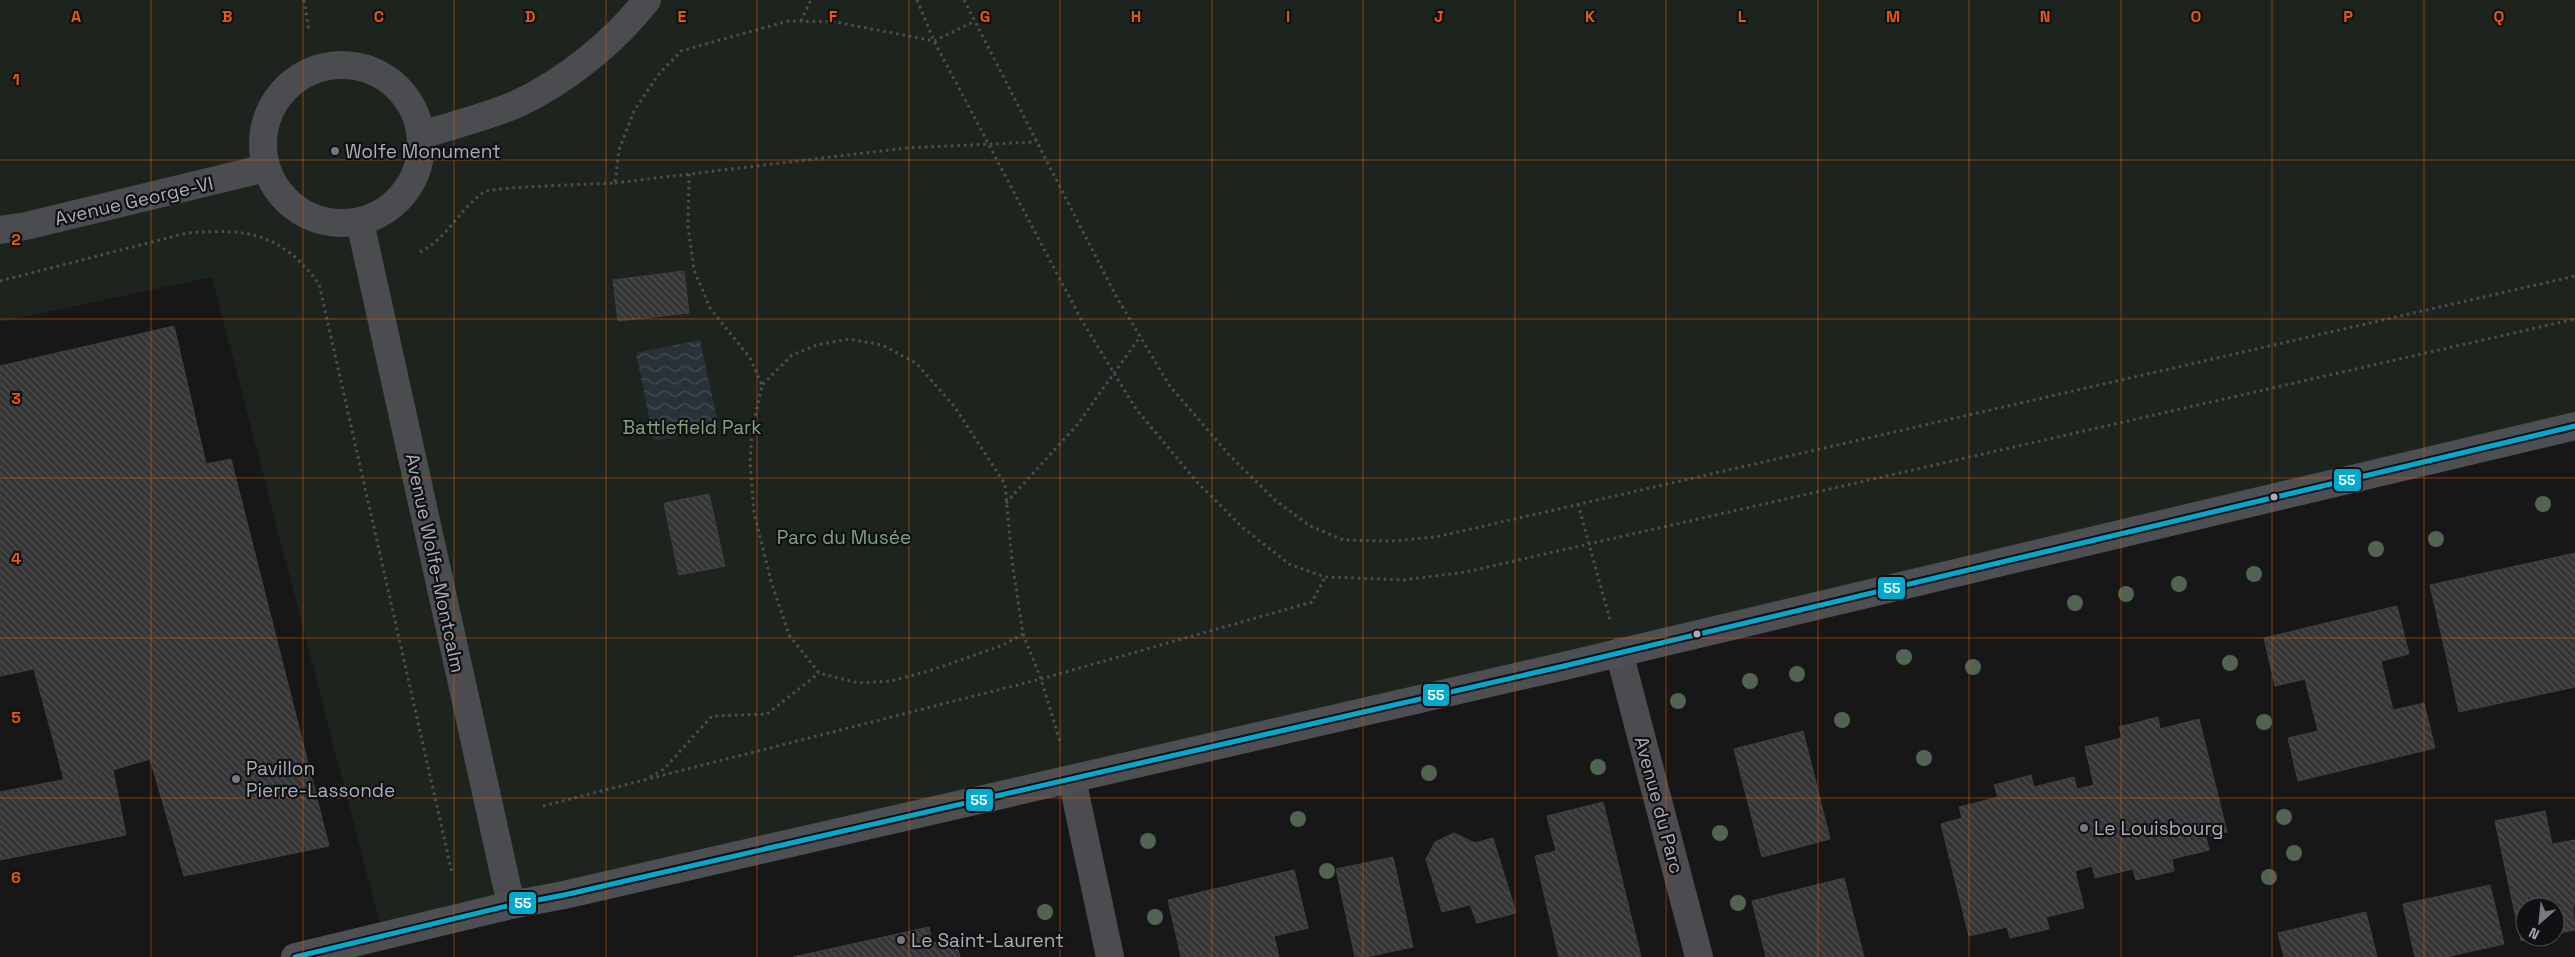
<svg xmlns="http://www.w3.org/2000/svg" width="2575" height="957" font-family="'Space Grotesk',sans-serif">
<defs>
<pattern id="water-waves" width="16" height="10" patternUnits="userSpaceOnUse" patternTransform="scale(1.25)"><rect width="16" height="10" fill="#2a3239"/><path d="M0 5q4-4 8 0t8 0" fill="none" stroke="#464d54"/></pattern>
<pattern id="building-back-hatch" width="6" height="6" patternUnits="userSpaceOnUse" patternTransform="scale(1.25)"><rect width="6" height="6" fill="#353536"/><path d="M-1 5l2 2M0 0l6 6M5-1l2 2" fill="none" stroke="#4f5051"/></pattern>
</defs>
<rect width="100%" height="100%" fill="#171717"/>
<path fill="#1d241e" d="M0,0H2575V433L383,936L212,277L0,322Z"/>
<path fill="url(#water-waves)" d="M700,340L719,428L654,441L636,353Z"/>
<path fill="url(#building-back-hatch)" stroke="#3f4043" d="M684,271L689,313L618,321L613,280Z
M174,326L206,464L231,459L329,846L184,876L150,759L113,770L64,780L34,669L0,676V366Z
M709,494L725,566L679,575L664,503Z
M2575,553V687L2459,712L2430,585Z
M2397,606L2409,654L2381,661L2393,710L2424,703L2435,748L2298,781L2288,738L2318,731L2305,679L2275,686L2264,638Z
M2158,717L2160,729L2199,719L2227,832L2206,837L2209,850L2172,859L2174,871L2136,880L2133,869L2095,878L2092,866L2075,871L2084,908L2046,917L2049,929L2010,938L2007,927L1969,936L1941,824L1962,818L1959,807L1998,797L1994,785L2031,775L2034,787L2074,777L2077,789L2094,785L2085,747L2122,738L2119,727Z
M1803,731L1830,839L1762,857L1734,749Z
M113,770L126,835L0,860V792Z
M1603,802L1641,957H1559L1535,856L1556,851L1547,816Z
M2545,811L2552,844L2575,840V905L2573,906L2575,930L2555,934V907H2525V937H2540L2521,941L2495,821Z
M1454,833L1475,843L1493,838L1516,913L1477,923L1470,905L1442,912L1426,859L1435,842Z
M1393,857L1413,947L1366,957H1355L1336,869Z
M1294,870L1308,928L1274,936L1279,957H1181L1168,900Z
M1844,878L1864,957H1766L1752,901Z
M2490,885L2504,944L2446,957H2415L2403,904Z
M2366,912L2377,957H2284L2278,933Z
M929,927L932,943L955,938L960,957H793Z"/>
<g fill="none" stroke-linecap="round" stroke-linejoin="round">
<path stroke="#4d4e52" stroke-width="3" stroke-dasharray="2.5 4" stroke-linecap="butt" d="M304,0L309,31
M917,0L934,41L1081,319L1136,409L1197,482L1242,527L1289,564L1325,577L1403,580L1466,572L2575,319
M964,0L1116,296L1169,385L1230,456L1275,500L1310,526L1344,540L1392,541L1436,537L2575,276
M801,21L811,0
M689,174L688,226L694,270L710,308L750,358L762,385L752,431L750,462L754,513L771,581L789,635L819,673L858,683L891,681L932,670L1003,645L1023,634L1012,561L1005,484L954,406L916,363L882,345L849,339L817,345L792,355L762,385
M615,183L906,148L1036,142
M420,252C448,238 459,209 484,192C491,187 597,184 615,183L619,150L634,111L658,75L681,51L788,21L836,22L934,41L973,22
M0,281L187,233C248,228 281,233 319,284L452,873
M1006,503L1077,425L1140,337
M1578,504L1610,620
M1023,634L1041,679L1061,745
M650,777L664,769L712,716L767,714L819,673
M644,780L1041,679L1312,602L1325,577
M543,806L644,780"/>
<path stroke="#4b4c50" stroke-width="28" d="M263 144a79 79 0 1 1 158 0a79 79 0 1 1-158 0Z
M422,135C453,125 487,117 517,104C566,81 614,42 647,0
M360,222L511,905
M0,230L26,226L266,168
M1619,652L1699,957
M1072,779L1110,957"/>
<path stroke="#4d4f52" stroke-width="28" d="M295,957L511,905L564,895L1564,666L2575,426"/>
<g stroke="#111113" stroke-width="9">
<path id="bus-1" d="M295,957L511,905L564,895L1564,666L2575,426"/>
</g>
<use href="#bus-1" stroke="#00a9ce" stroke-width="5"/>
</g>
<g fill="#506451">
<circle cx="2543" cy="504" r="8"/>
<circle cx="2436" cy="539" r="8"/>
<circle cx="2376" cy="549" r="8"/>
<circle cx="2254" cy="574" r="8"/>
<circle cx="2179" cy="584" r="8"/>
<circle cx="2126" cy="594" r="8"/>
<circle cx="2075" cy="603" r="8"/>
<circle cx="1904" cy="657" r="8"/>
<circle cx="2230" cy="663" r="8"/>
<circle cx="1973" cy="667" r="8"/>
<circle cx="1797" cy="674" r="8"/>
<circle cx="1750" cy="681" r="8"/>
<circle cx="1678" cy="701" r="8"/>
<circle cx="1842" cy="720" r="8"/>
<circle cx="2264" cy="722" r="8"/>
<circle cx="1924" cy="758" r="8"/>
<circle cx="1598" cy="767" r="8"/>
<circle cx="1429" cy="773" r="8"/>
<circle cx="2284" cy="817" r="8"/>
<circle cx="1298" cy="819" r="8"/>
<circle cx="1720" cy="833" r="8"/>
<circle cx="1148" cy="841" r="8"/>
<circle cx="2294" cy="853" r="8"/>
<circle cx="1327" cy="871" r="8"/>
<circle cx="2269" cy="877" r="8"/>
<circle cx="1738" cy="903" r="8"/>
<circle cx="1045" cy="912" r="8"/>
<circle cx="1155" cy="917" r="8"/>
</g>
<path fill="none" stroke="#e8590c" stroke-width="1" stroke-opacity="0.55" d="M151,0V957M303,0V957M454,0V957M606,0V957M757,0V957M909,0V957M1060,0V957M1212,0V957M1363,0V957M1515,0V957M1666,0V957M1818,0V957M1969,0V957M2121,0V957M2272,0V957M2424,0V957M0,160H2575M0,319H2575M0,478H2575M0,638H2575M0,798H2575"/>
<g fill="#757880" stroke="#111113" stroke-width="2">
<circle cx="335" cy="151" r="5"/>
<circle cx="236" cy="779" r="5"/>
<circle cx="2084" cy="828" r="5"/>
<circle cx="901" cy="940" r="5"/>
</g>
<g fill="#a8adb8" stroke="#111113" stroke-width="2">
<circle cx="2274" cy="497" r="4.5"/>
<circle cx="1697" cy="634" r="4.5"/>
</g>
<g text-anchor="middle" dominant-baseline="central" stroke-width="4.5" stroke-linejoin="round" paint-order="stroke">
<g font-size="19" fill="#a8adb8" stroke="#111113" text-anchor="start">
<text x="345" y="151">Wolfe Monument</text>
<text x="246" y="768">Pavillon<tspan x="246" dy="22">Pierre-Lassonde</tspan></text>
<text x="2094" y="828">Le Louisbourg</text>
<text x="911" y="940">Le Saint-Laurent</text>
</g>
<g font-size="19" fill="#a8adb8" stroke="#111113">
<text transform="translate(134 201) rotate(-13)">Avenue George-VI</text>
<text transform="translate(435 563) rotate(78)">Avenue Wolfe-Montcalm</text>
<text transform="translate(1659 805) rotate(75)">Avenue du Parc</text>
</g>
<g font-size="19" fill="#7fa381" stroke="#111113">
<text x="692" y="427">Battlefield Park</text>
<text x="844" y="537">Parc du Musée</text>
</g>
</g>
<g font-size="16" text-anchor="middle" font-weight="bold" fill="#e8590c" stroke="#111113" stroke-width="4.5" stroke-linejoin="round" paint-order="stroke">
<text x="76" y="22">A</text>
<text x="227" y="22">B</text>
<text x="379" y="22">C</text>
<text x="530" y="22">D</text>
<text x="682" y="22">E</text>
<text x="833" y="22">F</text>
<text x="985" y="22">G</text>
<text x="1136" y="22">H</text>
<text x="1288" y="22">I</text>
<text x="1439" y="22">J</text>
<text x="1590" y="22">K</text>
<text x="1742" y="22">L</text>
<text x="1893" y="22">M</text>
<text x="2045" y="22">N</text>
<text x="2196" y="22">O</text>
<text x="2348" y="22">P</text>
<text x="2499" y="22">Q</text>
<text x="16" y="85">1</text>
<text x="16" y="245">2</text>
<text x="16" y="404">3</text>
<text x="16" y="564">4</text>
<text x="16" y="723">5</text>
<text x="16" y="883">6</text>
</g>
<g stroke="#111113" stroke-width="2">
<rect x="2333" y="468" width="29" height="24" rx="5" fill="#00a9ce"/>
<rect x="1877" y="576" width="29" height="24" rx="5" fill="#00a9ce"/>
<rect x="1422" y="683" width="28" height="24" rx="5" fill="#00a9ce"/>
<rect x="965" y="788" width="29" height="24" rx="5" fill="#00a9ce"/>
<rect x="508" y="891" width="29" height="24" rx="5" fill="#00a9ce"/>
</g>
<g font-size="14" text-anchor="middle" font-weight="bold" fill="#fff">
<text x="2347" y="485">55</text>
<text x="1892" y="593">55</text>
<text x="1436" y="700">55</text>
<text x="979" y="805">55</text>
<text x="523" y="908">55</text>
</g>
<g transform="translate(2540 922) rotate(207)"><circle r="24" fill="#111113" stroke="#4d4f55"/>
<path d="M0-4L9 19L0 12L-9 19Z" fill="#757880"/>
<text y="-8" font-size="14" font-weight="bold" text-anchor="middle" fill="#a8adb8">N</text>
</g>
</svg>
